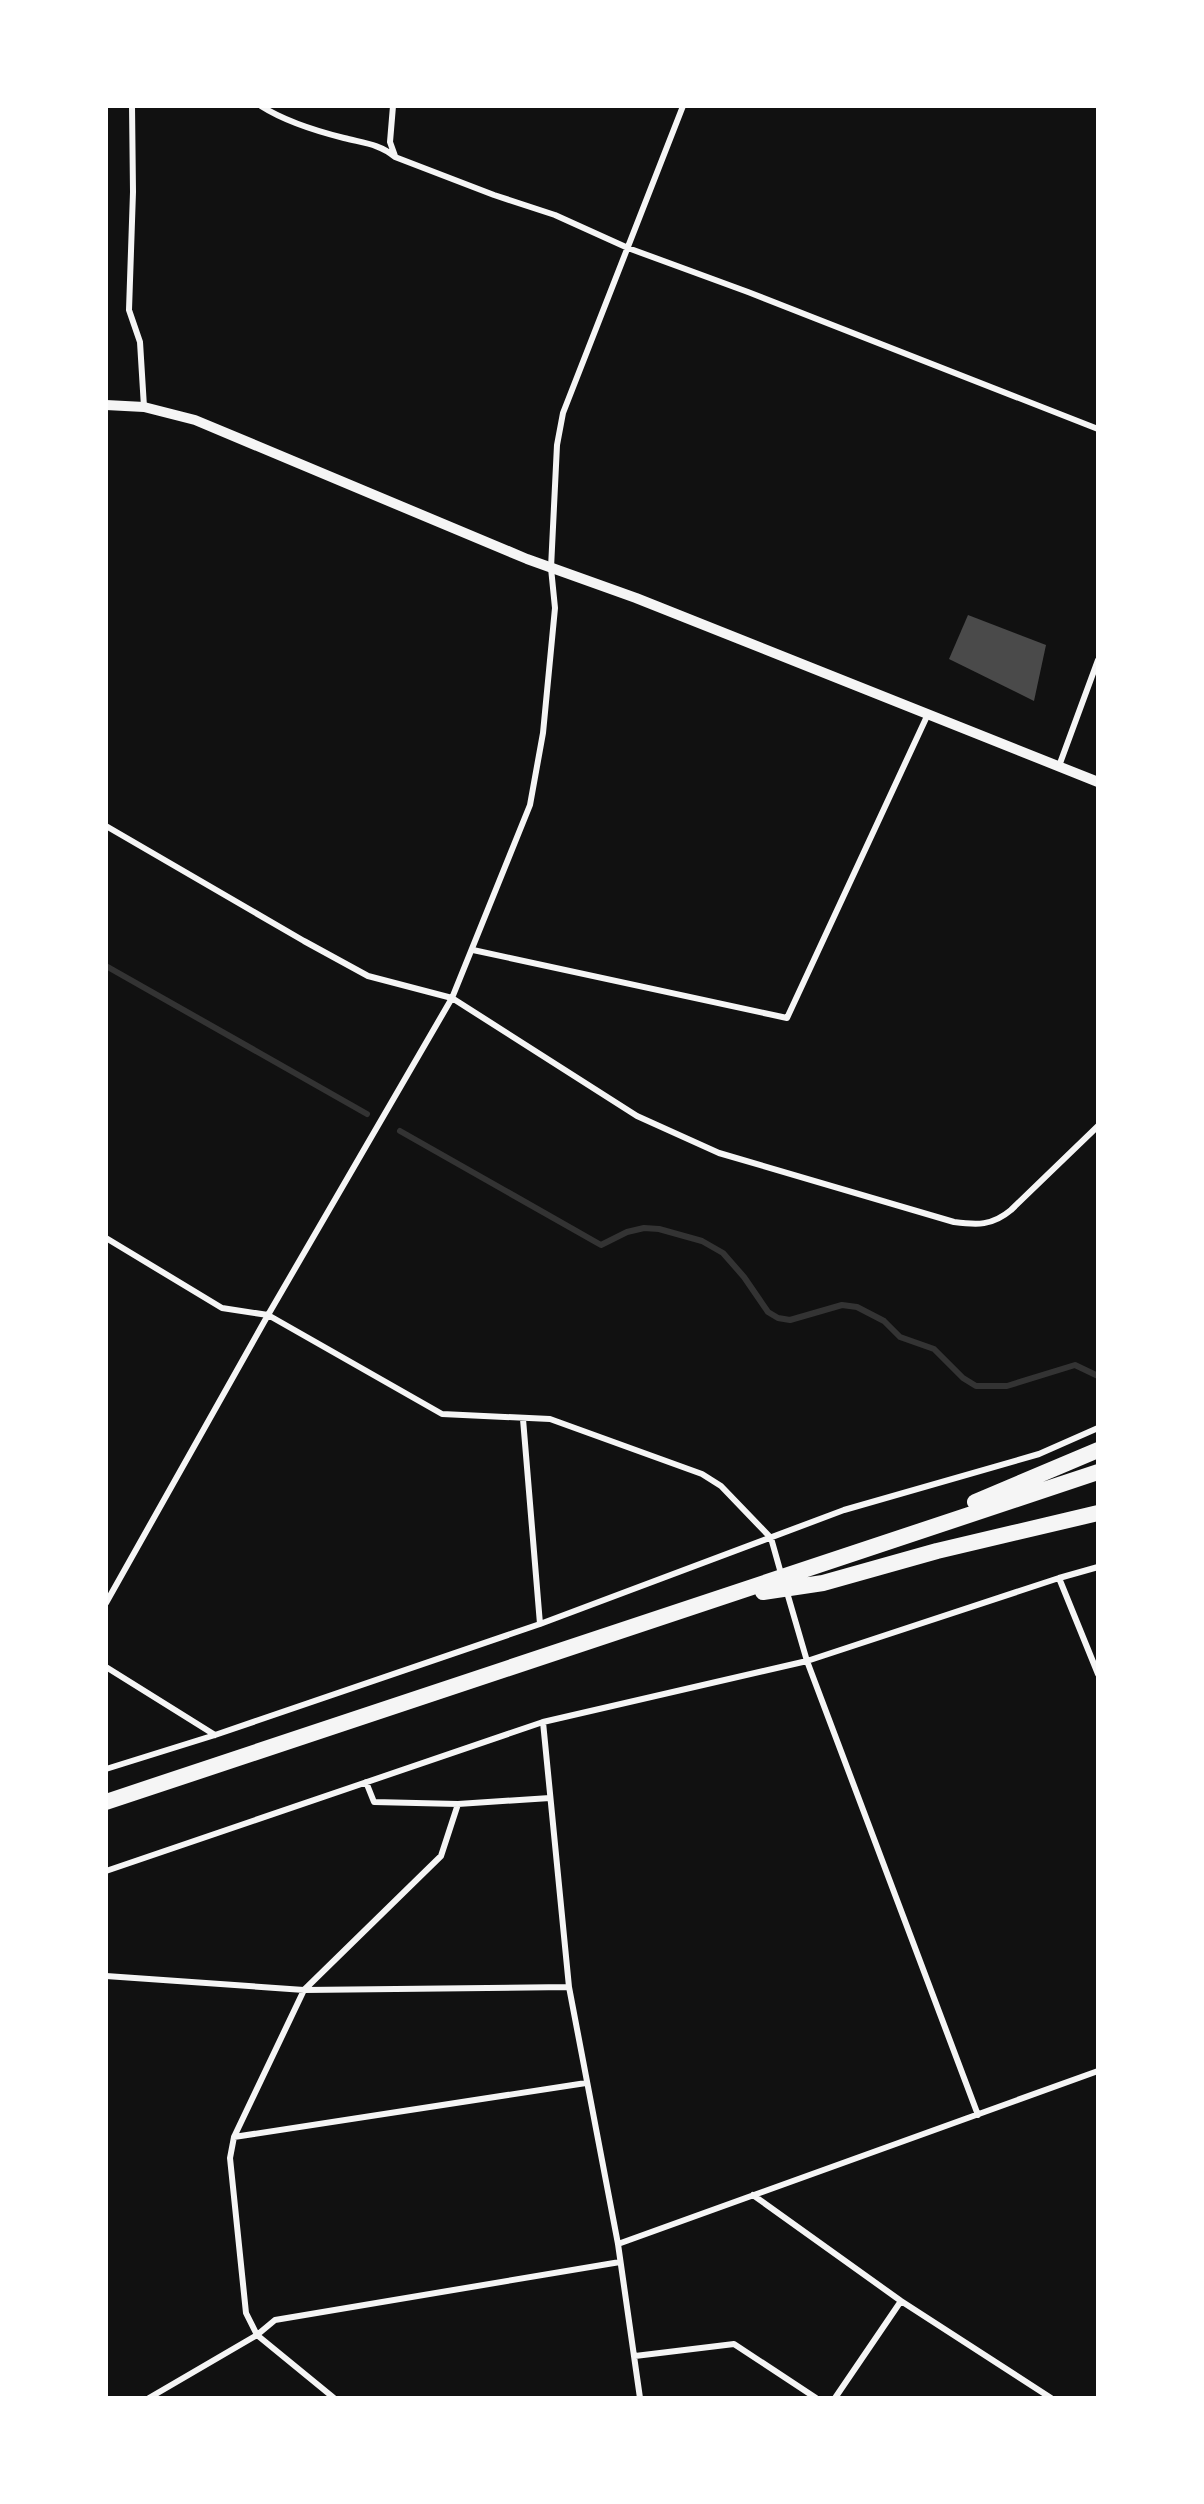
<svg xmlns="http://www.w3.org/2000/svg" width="1204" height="2504" font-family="Raleway,sans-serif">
<rect width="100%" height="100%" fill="#111"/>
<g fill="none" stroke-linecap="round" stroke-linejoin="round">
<path stroke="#333" stroke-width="6" d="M106,966L367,1114
M400,1131L601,1245L627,1232L644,1228L659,1229L702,1241L723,1253L744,1277L768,1312L778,1318L790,1320L842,1305L857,1307L884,1321L900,1337L934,1349L963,1378L976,1386H1007L1075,1365L1098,1376"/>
</g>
<path fill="#4a4a4a" d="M968,615L1046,645L1034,701L949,659Z"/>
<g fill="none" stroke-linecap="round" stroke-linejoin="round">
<path stroke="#f5f5f5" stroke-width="6" d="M132,106L133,192L129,310L140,342L144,407
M261,106C286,122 316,131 344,138C363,143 380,144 395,157L494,195L555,215L628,248L748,292L1098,429
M393,106L390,142L395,156
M1059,766L1098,660
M106,826L304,941L368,976L452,998L637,1116L719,1153L954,1222C977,1225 992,1226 1011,1210L1098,1126
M473,950L787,1018L928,714
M106,1238L222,1308L268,1315L442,1414L550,1419L702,1474L721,1486L771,1538L782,1577
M523,1419L540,1624
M1059,1578L1098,1674
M786,1589L807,1661L978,2115
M106,1603L268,1315L452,998L530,805L543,733L555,608L551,568L557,445L563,413L683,106
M106,1667L215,1735
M543,1722L569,1987L618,2244L640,2398
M106,1769L215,1735L540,1624L844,1510L1039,1454L1098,1428
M366,1782L374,1802L458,1804L550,1798
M106,1871L543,1722L807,1661L1059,1578L1098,1567
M106,1976L304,1990L569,1987
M234,2137L586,2083
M753,2195L901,2301L1051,2398
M618,2244L1098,2071
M635,2356L734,2344L816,2398
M149,2398L257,2335L275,2320L620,2262
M334,2398L257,2335L246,2313L230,2158L234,2137L304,1990L441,1856L458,1804
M835,2398L901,2301"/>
<path stroke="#f5f5f5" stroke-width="10" d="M106,405L144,407L195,420L527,559L636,598L1098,782"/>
<path stroke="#f5f5f5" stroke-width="16" d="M975,1502L1098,1450
M763,1592L823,1583L937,1551L1098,1513
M106,1802L1098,1472"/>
</g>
<rect width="1204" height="2504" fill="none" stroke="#ffffff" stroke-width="216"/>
</svg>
